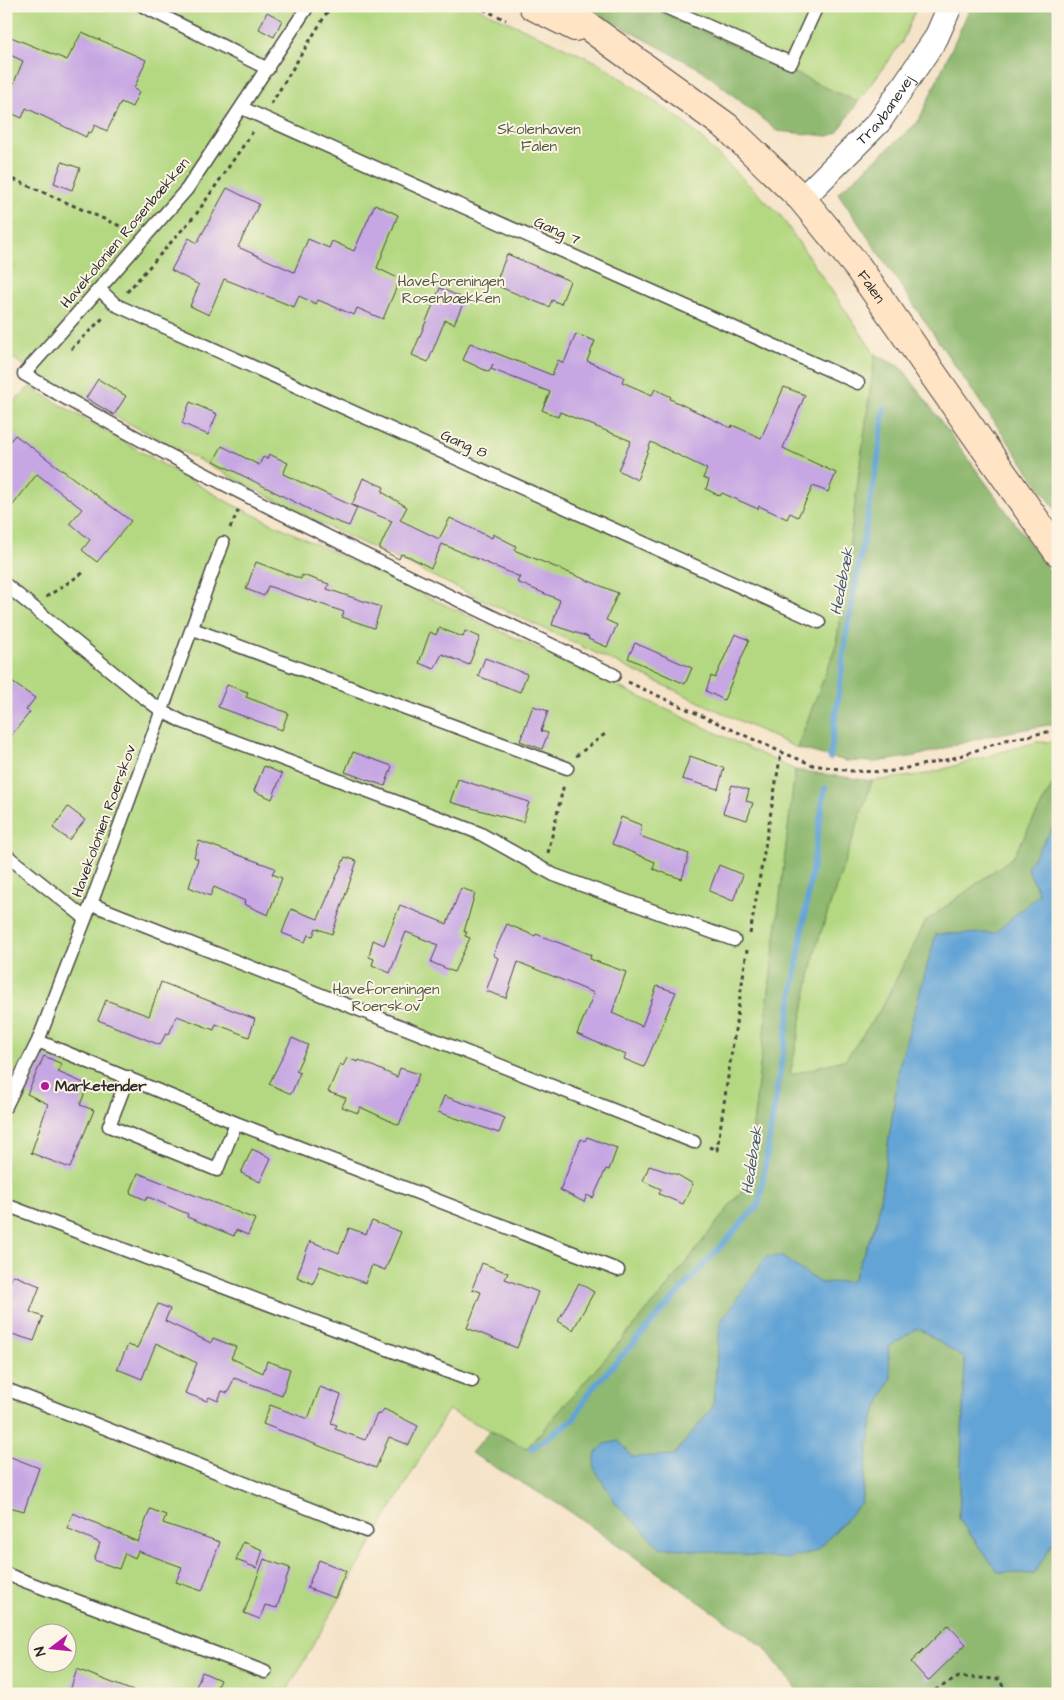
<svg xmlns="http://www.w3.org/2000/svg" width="1064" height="1700" font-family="'Architects Daughter',sans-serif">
<rect width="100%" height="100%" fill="#fcf5e5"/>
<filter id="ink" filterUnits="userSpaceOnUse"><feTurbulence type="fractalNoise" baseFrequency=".02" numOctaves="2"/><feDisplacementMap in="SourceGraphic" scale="10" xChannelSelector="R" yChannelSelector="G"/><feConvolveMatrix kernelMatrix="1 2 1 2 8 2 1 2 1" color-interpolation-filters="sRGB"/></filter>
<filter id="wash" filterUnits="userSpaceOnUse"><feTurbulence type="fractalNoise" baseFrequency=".0096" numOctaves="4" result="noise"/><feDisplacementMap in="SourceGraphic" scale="20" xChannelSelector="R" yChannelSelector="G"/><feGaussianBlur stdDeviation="1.12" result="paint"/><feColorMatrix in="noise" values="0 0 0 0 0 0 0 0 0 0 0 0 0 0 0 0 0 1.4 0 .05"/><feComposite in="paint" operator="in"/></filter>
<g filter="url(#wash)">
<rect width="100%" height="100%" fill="#f5e3c8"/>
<path fill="#b4d881" stroke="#708256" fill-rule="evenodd" d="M6,6H473L599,63L683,121L780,215L875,354L836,646L797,748L320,523L59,387L6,354Z
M647,6H917L902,42L858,102Z
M30,387L231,504L795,770L746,1185L664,1291L527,1448L448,1410L285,1694H6V408ZM38,1632H68V1662H38Z
M1036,742H1058V775L1013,857L926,921L882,1007L846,1059L790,1075L816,947L872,781L927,774Z"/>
<path fill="#8fb86f" stroke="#5d724d" d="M583,6H647L858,102L837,133L828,136L777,131L702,70Z
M971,6H1058V513L953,363L838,193L918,122Z
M875,354L902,368L1058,582V723L988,736L916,756L875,762L846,761L797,748L836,646Z
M795,770L872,781L816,947L790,1075L846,1059L882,1007L926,921L1013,857L1058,775V820L1028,867L1040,893L995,933L900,1063L877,1221L852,1282L820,1283L781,1256L720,1323L713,1407L674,1455L632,1457L619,1441L605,1444L596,1453L861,1503L872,1420L890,1378L888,1347L918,1328L965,1359L959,1519L998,1572L1034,1574L1058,1535V1689L1053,1686L1044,1694H800L764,1647L565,1508L471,1453L490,1431L527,1448L664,1291L746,1185Z"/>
<path fill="#63a4d6" stroke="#476880" d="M1058,820V1535L1034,1574L998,1572L959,1519L965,1359L918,1328L888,1347L891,1378L872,1421L861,1503L817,1551L788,1559L660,1547L617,1505L594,1468L596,1453L605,1444L619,1441L632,1457L674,1455L713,1407L720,1323L766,1257L781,1256L820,1283L852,1281L877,1221L900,1063L936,934L995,933L1039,894L1027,867Z"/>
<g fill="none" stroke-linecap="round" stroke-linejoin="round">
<path stroke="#63a4d6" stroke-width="6" d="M830,758L847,631L878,459L884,409
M532,1448L573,1420L590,1391L759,1204L825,788"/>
</g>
<g id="blocks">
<path fill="#c6a6e3" d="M267,12L282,20L274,37L259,29Z
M82,32L146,60L134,89L139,92L132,107L121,102L107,131L95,125L91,133L88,132L86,137L26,108L22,118L6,111V102L23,61L6,53V35L67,60Z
M62,162L80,168L72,190L54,183Z
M227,188L259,204L238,247L294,272L308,239L329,248L332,241L354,251L375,204L398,215L377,268L400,279L383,319L357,308L354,315L318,300L316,304L299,296L294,307L224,279L209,315L190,306L199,285L171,270L189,238L197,243Z
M507,254L570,281L561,304L552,300L549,307L495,285Z
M440,288L465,299L454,324L445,320L428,362L412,355Z
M576,334L595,341L587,361L624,377L622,382L652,395L655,389L671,397L670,399L731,428L732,425L761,438L784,387L805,395L783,448L836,473L828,492L813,486L798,517L790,513L787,519L759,506L758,509L722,493L720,496L706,489L709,480L703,478L707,469L651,442L637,480L618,470L631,441L560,412L558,417L542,410L550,392L491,369L493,364L489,372L463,360L470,343L552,375L558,360L564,363Z
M98,379L126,396L114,415L86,398Z
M190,402L217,414L208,435L182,423Z
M15,435L131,521L97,562L82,550L90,540L70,523L82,509L37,474L6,514V446Z
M222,446L259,465L263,457L267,459L269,454L288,463L283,474L357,508L349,526L324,517L214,461Z
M363,478L384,487L382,492L407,507L400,520L439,539L450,518L492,538L493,534L516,546L514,550L618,593L606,620L617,625L607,647L588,639L589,637L552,625L560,600L517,582L520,577L442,544L431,568L410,557L401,554L399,559L379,549L392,521L352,505Z
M256,562L301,579L302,575L329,584L327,589L381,607L374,628L342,617L344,612L268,586L264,596L246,589Z
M439,628L463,637L465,631L480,637L469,665L442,654L434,669L419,663L430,632L436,635Z
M735,634L749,640L724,700L706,691L711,676L715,678Z
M635,643L692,668L685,684L628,658Z
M485,658L527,674L520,692L478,676Z
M6,678L35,698L26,710L30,712L6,742Z
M227,685L248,692L246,697L288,713L282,730L218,707Z
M533,706L548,711L541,731L548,733L542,749L520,741Z
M353,752L392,766L385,786L345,772Z
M690,756L724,768L718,789L682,779Z
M264,766L282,774L272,799L254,791Z
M458,779L529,802L523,822L450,802Z
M732,785L749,790L746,801L753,803L747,820L723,813Z
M68,807L85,820L69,840L53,828Z
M621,817L641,825L640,836L689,854L682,879L653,869L655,862L612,844Z
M199,841L275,868L272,874L282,878L268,915L244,904L245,901L214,887L210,896L189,887L198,859L194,857Z
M345,857L357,861L332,934L316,928L313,936L308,935L305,942L282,933L291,909L318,919Z
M719,865L743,875L733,901L709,891Z
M461,888L475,893L464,932H467L465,936L470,938L454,972L431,962L438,945L406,932L390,973L372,965L374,959L369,957L373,940L384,945L400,905L447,924Z
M507,924L535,936L536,934L591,955L590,959L626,972L612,1013L642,1026L657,986L676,992L644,1067L624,1059L626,1055L577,1034L594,993L518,962L506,998L486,991L498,958L493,955Z
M161,982L255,1019L249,1037L216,1024L214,1030L177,1016L169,1034L166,1033L160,1045L98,1020L106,1000L149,1016Z
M292,1038L308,1045L296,1071L300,1073L291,1094L269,1084Z
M44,1056L62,1064L58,1072L88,1085L80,1105L94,1110L70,1168L31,1153L48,1104L27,1094Z
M347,1058L358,1062L359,1060L397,1077L400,1068L419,1074L399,1125L360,1107L358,1113L342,1107L346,1098L328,1092L340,1064L343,1066Z
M444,1096L505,1118L499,1133L438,1112Z
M587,1137L617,1148L609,1170L606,1169L593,1198L587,1195L584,1202L560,1190L581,1139L585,1141Z
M252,1149L271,1158L260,1182L241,1173Z
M649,1166L678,1175L693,1184L683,1204L659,1194L661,1189L643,1181Z
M138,1173L255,1219L248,1235L236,1230L234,1236L187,1217L188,1214L148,1197L146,1200L130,1193Z
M372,1221L401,1232L385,1270L372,1265L365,1283L320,1266L313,1284L297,1277L310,1241L339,1253L349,1228L366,1234Z
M482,1263L508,1273L505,1279L538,1292L517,1348L467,1328L481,1292L472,1289Z
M13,1275L40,1286L30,1312L43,1317L34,1341L6,1332V1290Z
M579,1283L594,1292L573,1330L558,1321Z
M158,1304L170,1309L165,1321L211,1343L213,1338L236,1347L231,1358L263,1373L267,1361L290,1369L282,1395L234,1378L228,1393L222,1391L218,1401L209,1397L207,1401L185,1393L197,1363L156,1343L142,1379L117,1369L128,1345L137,1348Z
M320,1387L341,1395L331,1423L337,1425L335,1429L365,1440L377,1414L380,1415L384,1409L418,1426L409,1445L389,1437L376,1468L263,1424L270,1405L308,1419Z
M6,1455L39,1468L24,1511L6,1506Z
M150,1509L166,1515L163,1523L220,1542L202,1591L176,1582L182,1567L138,1551L135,1558L125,1553L119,1569L94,1560L100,1543L67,1528L73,1513L138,1542Z
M243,1542L263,1550L257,1568L236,1560Z
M264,1559L290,1568L277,1608L265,1605L260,1619L244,1613Z
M319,1560L346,1571L335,1598L307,1588Z
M948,1625L966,1644L928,1681L911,1662Z
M77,1669L138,1693L137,1694H69Z
M202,1672L220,1680L214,1694L196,1687Z"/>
</g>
</g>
<g filter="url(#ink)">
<use href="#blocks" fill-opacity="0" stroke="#494743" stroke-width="1"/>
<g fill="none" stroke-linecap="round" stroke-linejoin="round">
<g stroke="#494743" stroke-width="15">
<path id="lane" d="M143,6L268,69
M308,6L187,189L24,374C214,486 415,579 614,675
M663,6L791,63L817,6
M242,108L858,383
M100,290L116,305L819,622
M6,585L143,697L162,711L183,722L440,818L479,833L554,875L734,940
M193,629L567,768
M6,855L85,918
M91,904L694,1142
M38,1041L236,1123L618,1270
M128,1077L109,1126L217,1170L236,1123
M6,1106L38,1041L91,904L223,543
M6,1205L472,1381
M6,1389L366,1531
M6,1574L265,1672"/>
</g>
<g stroke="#494743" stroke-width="26">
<g id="street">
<path id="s1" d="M802,199L879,122L936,38L950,6"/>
</g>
</g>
<g stroke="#494743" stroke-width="30">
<g id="secondary">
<path d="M533,6L575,27"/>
<path id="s2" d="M560,6L727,127L802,199L857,266L1058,552"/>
</g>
</g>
<path stroke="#494743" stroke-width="3" stroke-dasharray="4 4" stroke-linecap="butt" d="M476,6L506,20
M271,104L331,6
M6,176L129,230
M127,292L197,213L254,130
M71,349L104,317
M6,390L12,385
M230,528L239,509
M46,597L83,573
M628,682L781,752L813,765L852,771L887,772L951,759L1006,740L1058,730
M576,756L605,734
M548,853L564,784
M750,934L781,753
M709,1147L717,1150L747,950
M928,1694L959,1677L999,1679L1007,1694
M1056,1694L1058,1692"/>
<use href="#lane" stroke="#fff" stroke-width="12"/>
<use href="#street" stroke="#fff" stroke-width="24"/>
<use href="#secondary" stroke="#ffe4c6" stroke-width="28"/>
</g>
</g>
<circle fill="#b5179e" stroke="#fcf5e5" stroke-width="2" cx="45" cy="1086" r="5"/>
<g text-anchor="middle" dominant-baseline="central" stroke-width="4" stroke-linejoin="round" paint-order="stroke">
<g font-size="15" fill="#2b2b2b" stroke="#fcf5e5">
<text stroke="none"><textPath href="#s1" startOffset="122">Travbanevej</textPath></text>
<text transform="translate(557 231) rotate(24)">Gang 7</text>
<text transform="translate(125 233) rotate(-50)">Havekolonien Rosenbækken</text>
<text stroke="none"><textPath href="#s2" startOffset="422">Falen</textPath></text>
<text transform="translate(464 444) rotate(24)">Gang 8</text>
<text transform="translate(104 821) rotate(-70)">Havekolonien Roerskov</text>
</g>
<g font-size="15" fill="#4d5640" stroke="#fcf5e5">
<text x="539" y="129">Skolenhaven<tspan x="539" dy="17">Falen</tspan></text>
<text x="451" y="281">Haveforeningen<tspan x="451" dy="17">Rosenbækken</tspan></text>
<text x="386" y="989">Haveforeningen<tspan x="386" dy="17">Roerskov</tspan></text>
</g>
<g font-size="15" font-weight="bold" fill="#2b2b2b" stroke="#fcf5e5" text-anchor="start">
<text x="55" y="1086">Marketender</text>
</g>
<g font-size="16" font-style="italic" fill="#415b6f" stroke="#fcf5e5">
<text transform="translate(842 581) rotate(-79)">Hedebæk</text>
<text transform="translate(752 1160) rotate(-81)">Hedebæk</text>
</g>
</g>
<rect width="1064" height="1700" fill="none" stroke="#fcf5e5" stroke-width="25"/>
<g transform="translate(52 1648) rotate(254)"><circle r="24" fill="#fcf5e5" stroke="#a8a49b"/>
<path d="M0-4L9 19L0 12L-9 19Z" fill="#b5179e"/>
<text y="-8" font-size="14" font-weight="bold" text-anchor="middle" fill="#2b2b2b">N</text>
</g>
</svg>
